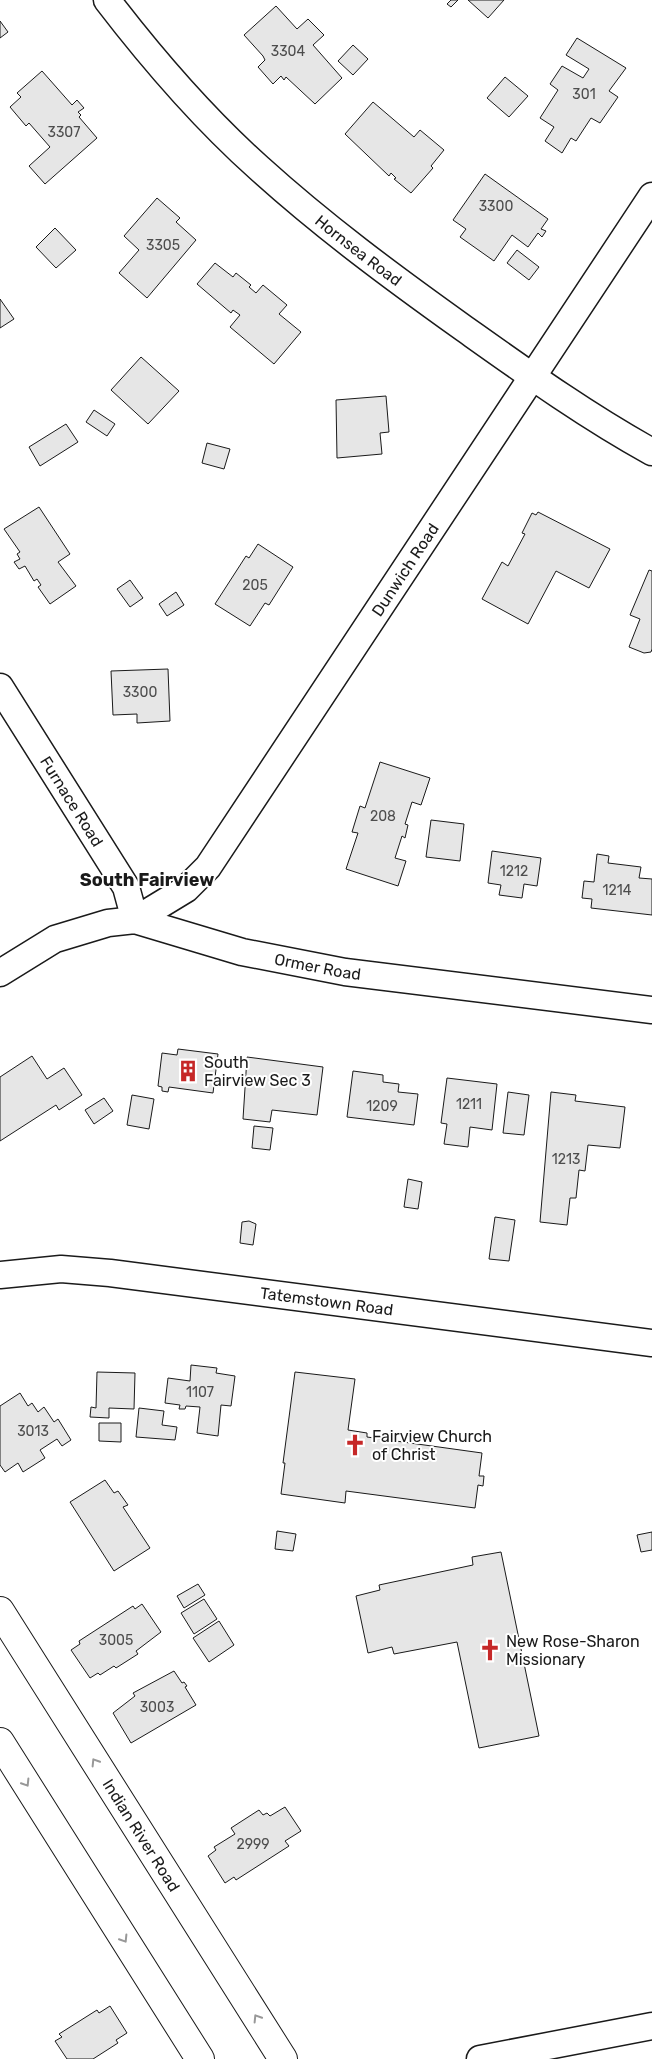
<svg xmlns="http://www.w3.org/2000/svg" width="652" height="2059" font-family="Rubik,sans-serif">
<rect width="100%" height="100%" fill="#fff"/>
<path fill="#e6e6e6" stroke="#1a1a1a" d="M451,0H458L451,7L447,4Z
M468,0H504L488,18Z
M276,6L297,29L308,19L324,35L313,45L342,78L315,104L286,77L284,80L281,76L273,84L258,67L265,60L263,56L244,35Z
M0,21L8,32L0,38Z
M577,38L626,68L609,91L618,97L600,123L591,118L576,141L571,138L562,153L545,141L554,127L540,118L558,90L550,84L562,66L583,78L589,69L566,55Z
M353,45L368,59L353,75L338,61Z
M42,71L72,105L77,100L84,108L78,112L81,115L79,117L97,138L45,184L29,166L50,147L29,123L26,126L10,107L21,97L17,93Z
M505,77L528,96L509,117L487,98Z
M373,102L414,137L420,130L444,150L431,166L433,168L411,193L394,179L396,178L391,173L389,176L345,134Z
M485,174L548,219L541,229L546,231L542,237L538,233L528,247L512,235L494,261L460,237L466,229L453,220Z
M157,198L180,218L176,222L196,240L147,298L119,273L139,250L124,236Z
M55,228L76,250L56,268L36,247Z
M517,250L539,267L529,280L507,263Z
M215,263L233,277L236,273L251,285L249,287L256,293L263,285L287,305L279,314L301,332L274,364L230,327L240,315L233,310L231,313L197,284Z
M0,299L14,319L0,328Z
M141,357L179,391L148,424L111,390Z
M386,396L389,432L380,433L382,454L337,458L336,400Z
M94,410L115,424L107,436L86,422Z
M66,424L78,442L40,466L29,447Z
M207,443L230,449L224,469L202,463Z
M39,507L70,554L58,562L76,586L50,604L38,587L41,585L37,579L34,581L25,566L19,569L14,562L20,559L17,554L20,552L4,529Z
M538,512L610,549L589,588L556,571L528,624L482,599L502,562L508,566L525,534L522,533L532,513L536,515Z
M258,544L293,567L269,605L265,603L250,626L215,604L246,556L249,558Z
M649,570L652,571V649L651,652L644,653L629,647L640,619L630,615Z
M130,580L143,598L130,607L117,589Z
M176,592L184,605L167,616L159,604Z
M168,669L170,721L137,723V714L113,715L111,671Z
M380,762L430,778L421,805L412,802L405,824L408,825L405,838L402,836L395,858L406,861L398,886L346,869L358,833L352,832L360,806L365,808Z
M431,820L464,824L460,861L426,857Z
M492,851L541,858L537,886L524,884L522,898L499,895L501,885L488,883Z
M597,854L609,856L608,863L641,867L639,878L652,879V915L591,908L592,899L582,898L584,881L594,882Z
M178,1049L218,1054L213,1093L169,1087L168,1092L162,1091V1087L158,1086L162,1053L177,1055Z
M32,1056L47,1079L64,1068L82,1095L59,1110L56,1105L0,1141V1077Z
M247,1057L323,1067L317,1115L272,1110L270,1122L243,1119Z
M353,1071L383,1075V1082L399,1084L398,1092L418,1094L414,1125L347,1117Z
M447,1078L497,1084L492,1130L470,1127L468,1147L444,1144L447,1124L441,1123Z
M508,1092L529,1095L524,1135L503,1133Z
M551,1092L576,1095L575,1101L625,1107L620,1148L588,1145L585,1171L579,1170L576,1198H570L567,1225L540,1222Z
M132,1095L154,1099L149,1129L127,1125Z
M104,1098L113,1111L94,1124L85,1110Z
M254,1126L273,1128L270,1150L252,1148Z
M408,1179L422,1182L418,1209L404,1207Z
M495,1217L515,1220L509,1261L489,1259Z
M249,1221L256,1224L253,1245L240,1243L242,1222Z
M191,1365L217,1368L216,1373L235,1376L231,1406L221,1405L218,1436L197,1433L200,1407L186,1406L185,1409H179L180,1405L165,1403L168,1378L190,1381Z
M97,1372L135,1373L134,1409L109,1408V1418L90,1417L91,1407L96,1408Z
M295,1372L355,1379L348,1430L367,1433V1437L482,1453L479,1476H484L483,1486L478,1485L475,1508L346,1491L345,1503L281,1494L285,1463H283Z
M20,1393L28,1406L32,1403L38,1412L44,1407L54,1422L58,1419L71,1440L62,1446L57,1439L40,1450L45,1458L23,1472L18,1463L5,1472L0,1465V1406Z
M139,1408L164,1411L162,1425L177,1427L175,1440L136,1437Z
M99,1423H121V1442L99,1441Z
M105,1480L114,1493L118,1491L128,1505L123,1507L150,1548L114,1571L70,1502Z
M277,1531L296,1534L293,1551L275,1549Z
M652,1532V1550L641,1552L637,1535Z
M501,1552L539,1736L479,1748L457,1642L394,1654L392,1647L368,1653L356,1596L380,1590L379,1585L473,1565L472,1557Z
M198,1584L205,1595L184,1608L177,1596Z
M204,1599L217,1619L194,1634L181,1613Z
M142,1604L161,1632L136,1651L138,1654L116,1668L114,1666L100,1675L98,1673L90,1678L71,1650L80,1644L79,1641L133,1606L135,1609Z
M219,1621L234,1645L209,1662L193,1638Z
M174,1671L182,1683L184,1682L187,1686L185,1687L196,1705L131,1743L113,1713L135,1696L133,1693Z
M285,1807L301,1831L285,1841L289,1846L236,1880L234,1877L225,1883L208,1856L216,1850L214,1847L235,1834L231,1828L259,1810L263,1815L267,1813L270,1816Z
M110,2006L127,2033L116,2040L118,2043L93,2059H67L55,2041L62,2037L59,2034L97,2010L99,2013Z"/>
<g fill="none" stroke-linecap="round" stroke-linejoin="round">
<g stroke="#1a1a1a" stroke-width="29">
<g id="street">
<path id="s1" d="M107,0C153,60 203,118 259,168C323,226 392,277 462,327C524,371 585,415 652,452"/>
<path id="s2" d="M0,687L126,887L135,920L186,889L208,867L652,196"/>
<path id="s3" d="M0,973L55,939L108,923L135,920L242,952L345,972L652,1010"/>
<path id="s4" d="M0,1275L61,1269L110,1273L652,1343"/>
<path d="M480,2059L652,2026"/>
</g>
</g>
<g stroke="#1a1a1a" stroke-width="30">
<g id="primary">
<path id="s5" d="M0,1611L283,2059"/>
<path d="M0,1742L200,2059"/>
</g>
</g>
<use href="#street" stroke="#fff" stroke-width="26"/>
<use href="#primary" stroke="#fff" stroke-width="28"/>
</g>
<defs><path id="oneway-chevron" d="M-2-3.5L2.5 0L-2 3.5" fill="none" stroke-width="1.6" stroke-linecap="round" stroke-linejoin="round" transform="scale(1.25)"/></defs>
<g stroke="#989898">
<use href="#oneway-chevron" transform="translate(95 1762) rotate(-122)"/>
<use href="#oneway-chevron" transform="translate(26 1783) rotate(58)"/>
<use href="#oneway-chevron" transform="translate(124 1939) rotate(58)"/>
<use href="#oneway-chevron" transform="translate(257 2018) rotate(-122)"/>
</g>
<defs>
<g id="building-bare" transform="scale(1.725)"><path d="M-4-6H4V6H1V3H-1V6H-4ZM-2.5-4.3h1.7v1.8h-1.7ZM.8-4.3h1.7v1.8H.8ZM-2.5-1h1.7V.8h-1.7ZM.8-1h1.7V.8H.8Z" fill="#c62828" stroke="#fff" stroke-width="2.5" paint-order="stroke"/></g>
<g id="church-bare" transform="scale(1.725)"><path d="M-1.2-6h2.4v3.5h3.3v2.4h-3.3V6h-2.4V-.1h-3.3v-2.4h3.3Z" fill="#c62828" stroke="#fff" stroke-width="2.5" paint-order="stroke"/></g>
</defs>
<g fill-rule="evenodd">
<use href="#building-bare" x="188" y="1071"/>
<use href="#church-bare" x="355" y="1445"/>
<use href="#church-bare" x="490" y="1650"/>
</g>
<g text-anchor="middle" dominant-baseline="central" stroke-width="4" stroke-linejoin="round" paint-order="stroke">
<g font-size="14" fill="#4d4d4d">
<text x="288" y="51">3304</text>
<text x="584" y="94">301</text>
<text x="64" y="132">3307</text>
<text x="496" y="206">3300</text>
<text x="163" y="245">3305</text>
<text x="255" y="585">205</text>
<text x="140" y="692">3300</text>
<text x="383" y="816">208</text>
<text x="514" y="871">1212</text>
<text x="617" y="890">1214</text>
<text x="469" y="1104">1211</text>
<text x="382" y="1106">1209</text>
<text x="566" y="1159">1213</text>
<text x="200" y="1392">1107</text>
<text x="33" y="1431">3013</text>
<text x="116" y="1640">3005</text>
<text x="157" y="1707">3003</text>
<text x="253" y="1844">2999</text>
</g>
<g font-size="16" fill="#1a1a1a" stroke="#fff">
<text stroke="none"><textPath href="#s1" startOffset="356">Hornsea Road</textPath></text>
<text stroke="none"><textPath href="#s2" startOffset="718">Dunwich Road</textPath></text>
<text stroke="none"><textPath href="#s2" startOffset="135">Furnace Road</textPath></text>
<text stroke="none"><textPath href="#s3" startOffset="336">Ormer Road</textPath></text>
<text stroke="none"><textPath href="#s4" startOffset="329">Tatemstown Road</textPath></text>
<text stroke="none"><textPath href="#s5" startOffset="265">Indian River Road</textPath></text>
</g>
<g font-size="16" fill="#1a1a1a" stroke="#fff" text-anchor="start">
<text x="204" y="1062">South<tspan x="204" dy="18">Fairview Sec 3</tspan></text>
<text x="372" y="1436">Fairview Church<tspan x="372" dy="18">of Christ</tspan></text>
<text x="506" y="1641">New Rose-Sharon<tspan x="506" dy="18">Missionary</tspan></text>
</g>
<g font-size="18" font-weight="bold" fill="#1a1a1a" stroke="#fff">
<text x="147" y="880">South Fairview</text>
</g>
</g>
</svg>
